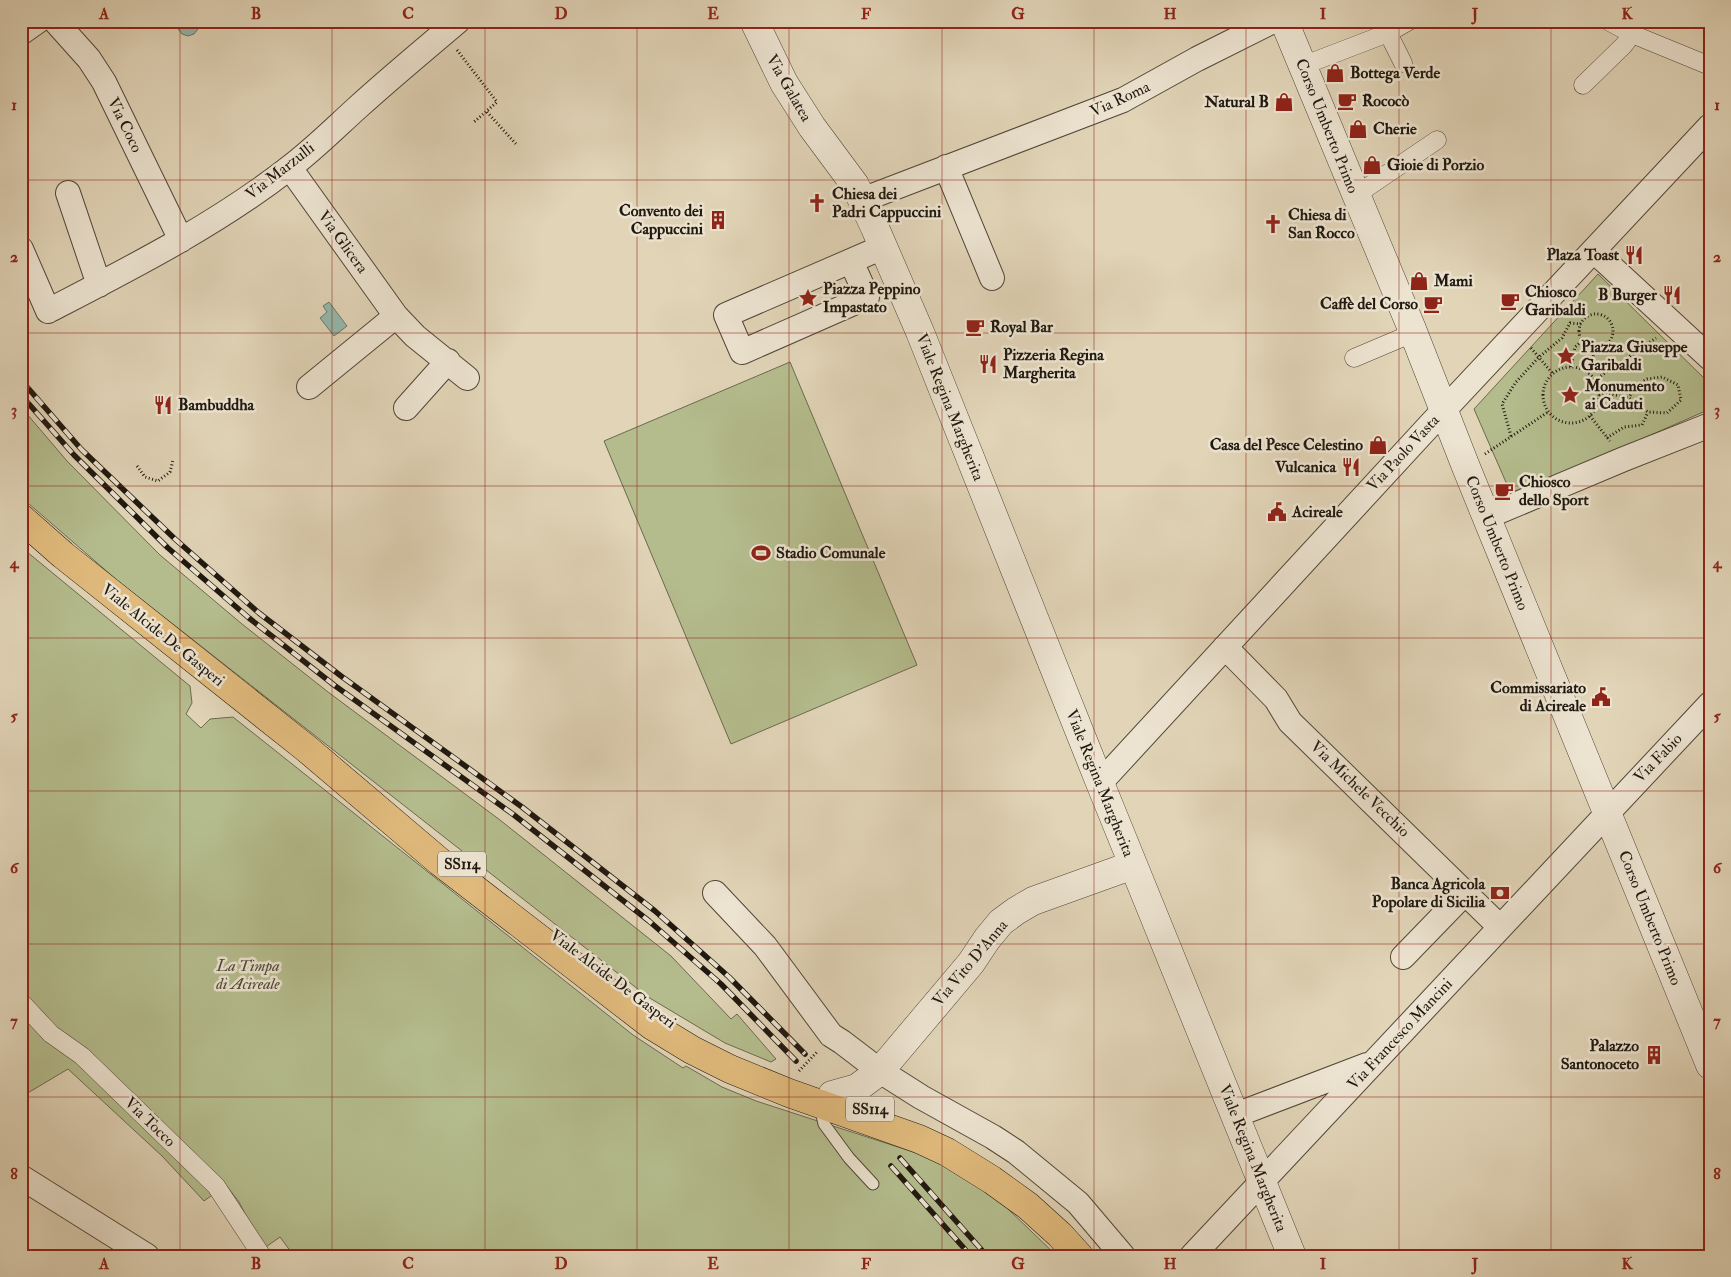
<svg xmlns="http://www.w3.org/2000/svg" width="1731" height="1277" font-family="'IM FELL Double Pica',serif">
<rect width="100%" height="100%" fill="#e1d4b7"/>
<filter id="stains"><feTurbulence type="fractalNoise" baseFrequency=".004" numOctaves="4"/><feColorMatrix values="0 0 0 0 .2 0 0 0 0 .09 0 0 0 0 .02 0 0 0 .5 -.17"/></filter>
<radialGradient id="worn" r=".72"><stop offset=".6" stop-color="#630" stop-opacity="0"/><stop offset="1" stop-color="#630" stop-opacity=".3"/></radialGradient>
<path fill="#b4bc8d" stroke="#6a6a4e" d="M1598,274L1710,384V409L1512,496L1474,409Z
M790,362L917,665L731,744L604,441Z
M21,407L67,461L160,555L242,624L328,692L500,820L671,956L731,1019L737,1014L776,1059L771,1062L725,1043L648,997L118,581L21,497Z
M21,547L190,686L192,703L186,714L201,728L210,719L233,717L633,1035L683,1068L686,1066L722,1087L756,1101L935,1159L987,1192L1006,1207L1057,1256H294L280,1237L263,1249L239,1202L226,1185L204,1201L162,1156L68,1069L21,1097Z"/>
<path fill="#94b8ac" stroke="#65786d" d="M172,21H197L198,29L194,34L188,36L182,34Z
M329,302L347,326L334,336L320,318L327,312L323,306Z"/>
<g fill="none" stroke-linecap="round" stroke-linejoin="round">
<g stroke="#504739" stroke-width="13">
<path id="service" d="M820,1106L824,1124L849,1158L873,1184"/>
</g>
<g stroke="#504739" stroke-width="19">
<path id="pedestrian" d="M1608,21L1632,34L1710,66
M1388,33L1403,63
M1302,66L1388,33L1409,21
M1583,85L1624,45L1632,34
M1356,195L1437,140
M1354,358L1413,333
M21,1002L51,1034L82,1056L216,1186L262,1256"/>
</g>
<g stroke="#504739" stroke-width="26">
<path id="minor" d="M55,21L89,59L104,82L181,240
M21,33L38,21
M946,167L992,278
M290,168L396,316L415,336L467,378
M68,193L99,285
M862,200L1123,100L1197,59L1273,21
M21,249L48,311C131,268 216,225 289,168C313,150 335,128 357,108C390,78 424,50 458,21
M1594,251L1710,358
M851,261L867,297L742,352L726,315L883,247
M309,387L396,316
M406,408L448,361
M1486,517L1624,459L1710,425
M1225,647L1276,699L1290,722L1500,927
M1100,783L1429,426L1710,126
M715,893L765,946L831,1035L842,1042L880,1071L921,1097L993,1137L1016,1152L1078,1203L1123,1256
M1403,957L1466,892
M1236,1115L1367,1065
M21,1177L147,1256
M1192,1256L1710,704"/>
</g>
<g stroke="#504739" stroke-width="29">
<path id="tertiary" d="M754,21L784,83L812,127L855,185L875,228L920,332L1100,783L1292,1256
M1284,21L1412,329L1466,467L1710,1065
M832,1095L857,1088L880,1071L971,963L987,939L1001,922L1016,911L1033,901L1133,865"/>
</g>
<g stroke="#1f180f" stroke-width="29">
<path id="primary" d="M21,518L63,555L307,749L440,862L651,1025L692,1050L730,1069L789,1093L919,1139L947,1152L992,1180L1028,1206L1060,1235L1079,1256"/>
</g>
<path stroke="#1f180f" stroke-width="3" stroke-dasharray="1 2.5" stroke-linecap="butt" d="M457,50L497,102L474,122
M487,112L516,144
M1579 331a17 17 0 1 1 34 0a17 17 0 1 1-34 0Z
M1531,348L1553,374
M1571,367L1575,347L1582,341
M1543 395a28 28 0 1 1 56 0a28 28 0 1 1-56 0Z
M1588,373L1596,348
M1595,380L1656,338
M1599,395L1606,393L1629,398L1648,412L1667,413L1681,400L1678,385L1662,377L1647,379L1635,386L1629,398
M1590,416L1610,441
M1511,436L1502,404L1516,382L1539,357L1562,338L1570,323L1581,324
M1607,438L1624,427L1642,425L1648,412
M1485,454L1548,412
M137,466L145,477L158,481L170,472L173,460
M799,1071L817,1052"/>
<use href="#service" stroke="#ece3d0" stroke-width="11"/>
<use href="#pedestrian" stroke="#ece3d0" stroke-width="18"/>
<use href="#minor" stroke="#ece3d0" stroke-width="24"/>
<use href="#tertiary" stroke="#ece3d0" stroke-width="28"/>
<use href="#primary" stroke="#e0ba7c" stroke-width="28"/>
<g stroke="#1f180f" stroke-width="5.5">
<path id="rail" d="M21,380L81,449L175,539L259,613L341,676L522,807L655,911L729,977L805,1054
M21,395L74,455L168,548L249,618L334,685L514,815L649,921L721,984L796,1061
M900,1158L987,1256
M891,1166L971,1256"/>
</g>
<use href="#rail" stroke="#ece3d0" stroke-width="4" stroke-dasharray="11" stroke-linecap="butt"/>
</g>
<path fill="none" stroke="#8f2418" stroke-width="1" stroke-opacity="0.55" d="M180,21V1256M332,21V1256M485,21V1256M637,21V1256M789,21V1256M942,21V1256M1094,21V1256M1246,21V1256M1399,21V1256M1551,21V1256M21,180H1710M21,333H1710M21,486H1710M21,638H1710M21,791H1710M21,944H1710M21,1097H1710"/>
<defs>
<g id="shop-bare" transform="scale(1.5)"><path d="M-5-2.5h2.3a2.7 3.5 0 0 1 5.4 0H5L5.5 6h-11ZM-1.5-2.5h3a1.5 2.3 0 0 0-3 0Z" fill="#8f2418" stroke="#ece3d0" stroke-width="2.5" paint-order="stroke"/></g>
<g id="cafe-bare" transform="scale(1.5)"><path d="M-5.5-4.5H6V0H3Q3 3.5 0 3.5H-2.5Q-5.5 3.5-5.5 0ZM3-3.2v2h1.7v-2ZM-6 4.5H4V6H-6Z" fill="#8f2418" stroke="#ece3d0" stroke-width="2.5" paint-order="stroke"/></g>
<g id="church-bare" transform="scale(1.5)"><path d="M-1.2-6h2.4v3.5h3.3v2.4h-3.3V6h-2.4V-.1h-3.3v-2.4h3.3Z" fill="#8f2418" stroke="#ece3d0" stroke-width="2.5" paint-order="stroke"/></g>
<g id="building-bare" transform="scale(1.5)"><path d="M-4-6H4V6H1V3H-1V6H-4ZM-2.5-4.3h1.7v1.8h-1.7ZM.8-4.3h1.7v1.8H.8ZM-2.5-1h1.7V.8h-1.7ZM.8-1h1.7V.8H.8Z" fill="#8f2418" stroke="#ece3d0" stroke-width="2.5" paint-order="stroke"/></g>
<g id="restaurant-bare" transform="scale(1.5)"><path d="M-5-6h1v4h1v-4h1v4h1v-4h1v5L-1.5 .5V6h-2V.5L-5-1ZM5-6V6H3V1.5H1.5Q1.5-4 5-6Z" fill="#8f2418" stroke="#ece3d0" stroke-width="2.5" paint-order="stroke"/></g>
<g id="sight-bare" transform="scale(1.5)"><path d="M0-6L1.8-2.2L6-1.7L2.9 1.2L3.7 5.4L0 3.3L-3.7 5.4L-2.9 1.2L-6-1.7L-1.8-2.2Z" fill="#8f2418" stroke="#ece3d0" stroke-width="2.5" paint-order="stroke"/></g>
<g id="civic-bare" transform="scale(1.5)"><path d="M-.6-6.5H3V-4.5H.6V-3L4-1V1h2V6H-6V1h2V-1L-.6-3ZM-1.2 2.5V6h2.4V2.5Z" fill="#8f2418" stroke="#ece3d0" stroke-width="2.5" paint-order="stroke"/></g>
<g id="stadium-bare" transform="scale(1.5)"><path d="M0-5a6.5 5 0 1 0 0 10a6.5 5 0 1 0 0-10ZM-3.5-1.8h7v3.6h-7Z" fill="#8f2418" stroke="#ece3d0" stroke-width="2.5" paint-order="stroke"/></g>
<g id="bank-bare" transform="scale(1.5)"><path d="M-6-4H6V4H-6ZM0-2.3a2.3 2.3 0 1 0 0 4.6a2.3 2.3 0 1 0 0-4.6Z" fill="#8f2418" stroke="#ece3d0" stroke-width="2.5" paint-order="stroke"/></g>
</defs>
<g fill-rule="evenodd">
<use href="#shop-bare" x="1335" y="73"/>
<use href="#cafe-bare" x="1347" y="101"/>
<use href="#shop-bare" x="1284" y="102"/>
<use href="#shop-bare" x="1358" y="129"/>
<use href="#shop-bare" x="1372" y="165"/>
<use href="#church-bare" x="817" y="203"/>
<use href="#building-bare" x="718" y="220"/>
<use href="#church-bare" x="1273" y="224"/>
<use href="#restaurant-bare" x="1634" y="255"/>
<use href="#shop-bare" x="1419" y="281"/>
<use href="#restaurant-bare" x="1672" y="295"/>
<use href="#sight-bare" x="808" y="298"/>
<use href="#cafe-bare" x="1510" y="301"/>
<use href="#cafe-bare" x="1433" y="304"/>
<use href="#cafe-bare" x="975" y="327"/>
<use href="#sight-bare" x="1566" y="356"/>
<use href="#restaurant-bare" x="988" y="364"/>
<use href="#sight-bare" x="1570" y="395"/>
<use href="#restaurant-bare" x="163" y="405"/>
<use href="#shop-bare" x="1378" y="445"/>
<use href="#restaurant-bare" x="1351" y="467"/>
<use href="#cafe-bare" x="1504" y="491"/>
<use href="#civic-bare" x="1277" y="512"/>
<use href="#stadium-bare" x="761" y="553"/>
<use href="#civic-bare" x="1601" y="697"/>
<use href="#bank-bare" x="1500" y="893"/>
<use href="#building-bare" x="1654" y="1055"/>
</g>
<g text-anchor="middle" dominant-baseline="central" stroke-width="5" stroke-linejoin="round" paint-order="stroke">
<g fill="#ece3d0" stroke="#5c5549" stroke-width="1">
<rect x="438" y="851.5" width="48" height="25" rx="4"/>
<rect x="846" y="1096.5" width="48" height="25" rx="4"/>
</g>
<g font-size="15" font-weight="bold" fill="#1f180f">
<text x="462" y="864">SS114</text>
<text x="870" y="1109">SS114</text>
</g>
<g font-size="16" font-weight="bold" fill="#1f180f" stroke="#ece3d0" text-anchor="start">
<text x="1350" y="73">Bottega Verde</text>
<text x="1362" y="101">Rococò</text>
<text x="1269" y="102" text-anchor="end">Natural B</text>
<text x="1373" y="129">Cherie</text>
<text x="1387" y="165">Gioie di Porzio</text>
<text x="832" y="194">Chiesa dei<tspan x="832" dy="18">Padri Cappuccini</tspan></text>
<text x="703" y="211" text-anchor="end">Convento dei<tspan x="703" dy="18">Cappuccini</tspan></text>
<text x="1288" y="215">Chiesa di<tspan x="1288" dy="18">San Rocco</tspan></text>
<text x="1619" y="255" text-anchor="end">Plaza Toast</text>
<text x="1434" y="281">Mami</text>
<text x="823" y="289">Piazza Peppino<tspan x="823" dy="18">Impastato</tspan></text>
<text x="1525" y="292">Chiosco<tspan x="1525" dy="18">Garibaldi</tspan></text>
<text x="1657" y="295" text-anchor="end">B Burger</text>
<text x="1418" y="304" text-anchor="end">Caffè del Corso</text>
<text x="990" y="327">Royal Bar</text>
<text x="1581" y="347">Piazza Giuseppe<tspan x="1581" dy="18">Garibaldi</tspan></text>
<text x="1003" y="355">Pizzeria Regina<tspan x="1003" dy="18">Margherita</tspan></text>
<text x="1585" y="386">Monumento<tspan x="1585" dy="18">ai Caduti</tspan></text>
<text x="178" y="405">Bambuddha</text>
<text x="1363" y="445" text-anchor="end">Casa del Pesce Celestino</text>
<text x="1336" y="467" text-anchor="end">Vulcanica</text>
<text x="1519" y="482">Chiosco<tspan x="1519" dy="18">dello Sport</tspan></text>
<text x="1292" y="512">Acireale</text>
<text x="776" y="553">Stadio Comunale</text>
<text x="1586" y="688" text-anchor="end">Commissariato<tspan x="1586" dy="18">di Acireale</tspan></text>
<text x="1485" y="884" text-anchor="end">Banca Agricola<tspan x="1485" dy="18">Popolare di Sicilia</tspan></text>
<text x="1639" y="1046" text-anchor="end">Palazzo<tspan x="1639" dy="18">Santonoceto</tspan></text>
</g>
<g font-size="16" fill="#1f180f" stroke="#ece3d0">
<text transform="translate(789 88) rotate(60)">Via Galatea</text>
<text transform="translate(1120 99) rotate(-25)">Via Roma</text>
<text transform="translate(125 125) rotate(64)">Via Coco</text>
<text transform="translate(1327 126) rotate(68)">Corso Umberto Primo</text>
<text transform="translate(280 171) rotate(-38)">Via Marzulli</text>
<text transform="translate(343 242) rotate(54)">Via Glicera</text>
<text transform="translate(950 407) rotate(68)">Viale Regina Margherita</text>
<text transform="translate(1403 453) rotate(-47)">Via Paolo Vasta</text>
<text transform="translate(1497 543) rotate(68)">Corso Umberto Primo</text>
<text transform="translate(163 635) rotate(39)">Viale Alcide De Gasperi</text>
<text transform="translate(1658 758) rotate(-46)">Via Fabio</text>
<text transform="translate(1100 783) rotate(68)">Viale Regina Margherita</text>
<text transform="translate(1360 789) rotate(44)">Via Michele Vecchio</text>
<text transform="translate(1650 918) rotate(68)">Corso Umberto Primo</text>
<text transform="translate(970 963) rotate(-50)">Via Vito D'Anna</text>
<text transform="translate(613 979) rotate(37)">Viale Alcide De Gasperi</text>
<text transform="translate(1400 1034) rotate(-47)">Via Francesco Mancini</text>
<text transform="translate(150 1122) rotate(44)">Via Tocco</text>
<text transform="translate(1253 1158) rotate(68)">Viale Regina Margherita</text>
</g>
<g font-size="16" font-style="italic" fill="#4c4935" stroke="#ece3d0">
<text x="248" y="966">La Timpa<tspan x="248" dy="18">di Acireale</tspan></text>
</g>
</g>
<rect width="1731" height="1277" fill="none" stroke="#e1d4b7" stroke-width="55"/>
<rect x="28" y="28" width="1676" height="1222" fill="none" stroke="#8f2418" stroke-width="2"/>
<g font-size="16" text-anchor="middle" font-weight="bold" fill="#8f2418">
<text x="104" y="19">A</text>
<text x="256" y="19">B</text>
<text x="408" y="19">C</text>
<text x="561" y="19">D</text>
<text x="713" y="19">E</text>
<text x="866" y="19">F</text>
<text x="1018" y="19">G</text>
<text x="1170" y="19">H</text>
<text x="1323" y="19">I</text>
<text x="1475" y="19">J</text>
<text x="1627" y="19">K</text>
<text x="14" y="110">1</text>
<text x="1717" y="110">1</text>
<text x="14" y="262">2</text>
<text x="1717" y="262">2</text>
<text x="14" y="415">3</text>
<text x="1717" y="415">3</text>
<text x="14" y="568">4</text>
<text x="1717" y="568">4</text>
<text x="14" y="721">5</text>
<text x="1717" y="721">5</text>
<text x="14" y="873">6</text>
<text x="1717" y="873">6</text>
<text x="14" y="1026">7</text>
<text x="1717" y="1026">7</text>
<text x="14" y="1179">8</text>
<text x="1717" y="1179">8</text>
<text x="104" y="1269">A</text>
<text x="256" y="1269">B</text>
<text x="408" y="1269">C</text>
<text x="561" y="1269">D</text>
<text x="713" y="1269">E</text>
<text x="866" y="1269">F</text>
<text x="1018" y="1269">G</text>
<text x="1170" y="1269">H</text>
<text x="1323" y="1269">I</text>
<text x="1475" y="1269">J</text>
<text x="1627" y="1269">K</text>
</g>
<rect width="100%" height="100%" filter="url(#stains)"/>
<rect width="100%" height="100%" fill="url(#worn)"/>
</svg>
